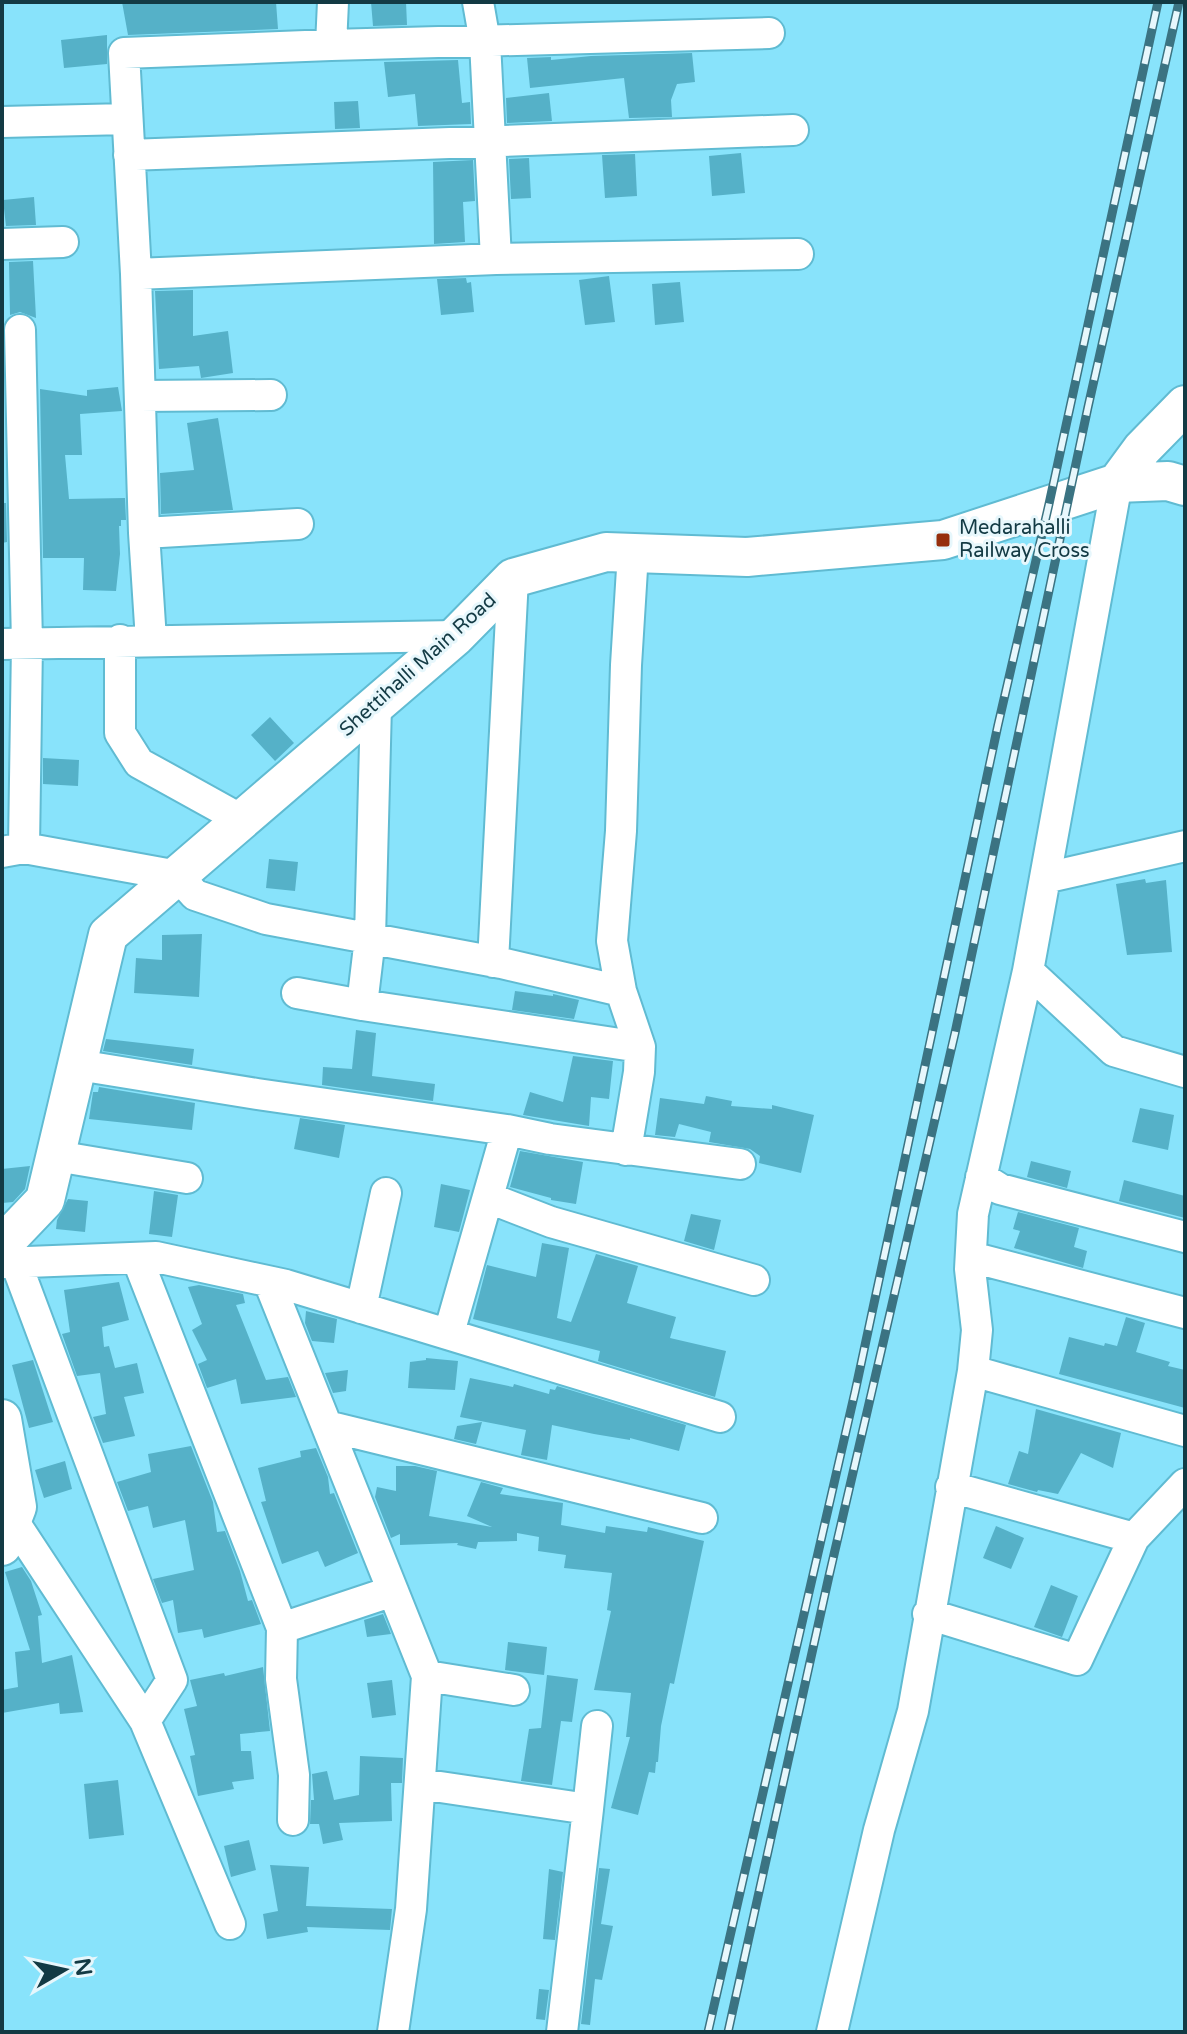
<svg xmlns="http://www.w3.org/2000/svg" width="1187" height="2034" font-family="'Varela Round',sans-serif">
<rect width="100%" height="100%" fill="#88e3fb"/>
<path fill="#55b1c8" d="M122,2H276L278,29L128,35Z
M371,2H406L407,25L373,26Z
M107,35V64L64,68L61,40Z
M692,53L695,82L677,84L671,100L672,117L629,118L624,78L530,88L527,58L551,57V60L591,56Z
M458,60L462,103L470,102L471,124L418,126L415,94L388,97L384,62Z
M549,93L552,121L507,123L506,98Z
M358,101L360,128L335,129L334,102Z
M741,153L745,193L712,196L709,156Z
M635,154L637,196L605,198L602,155Z
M529,158L531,198L511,199L509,159Z
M473,160L475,201L463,202L465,242L434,244L433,162Z
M34,197L36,225L6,226L3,200Z
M33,261L36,318L20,312L10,315L9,262Z
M609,276L615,322L585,325L579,280Z
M466,278L467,283L471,282L474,312L441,315L437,279Z
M680,282L684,322L655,325L652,284Z
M193,290V336L228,331L233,373L201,378L199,366L159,369L155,291Z
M118,387L122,411L80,414L82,455H65L69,499L125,498L126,520H121V526H119L120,554L116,591L83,590L84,558H43L40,389L87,396V390Z
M218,418L233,510L161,514L160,473L194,470L187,423Z
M2,503H6L7,542L2,543Z
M270,717L294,743L275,761L251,735Z
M43,758L79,760L78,786L43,784Z
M269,859L298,862L295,891L266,888Z
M1145,879L1146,883L1166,880L1172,952L1127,955L1116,884Z
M202,934L199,997L134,993L136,958L162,960V935Z
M515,991L553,996V994L579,1000L574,1019L512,1010Z
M356,1030L376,1033L372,1076L435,1084L433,1101L322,1085L323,1067L352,1069Z
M106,1039L194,1049L192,1065L103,1051Z
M573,1056L613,1061L609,1099L591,1097L589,1126L523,1115L530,1092L563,1102Z
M99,1087L195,1103L192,1130L89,1119L93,1092H98Z
M706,1096L732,1101L731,1106L772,1109V1105L814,1115L801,1173L759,1163L760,1156L750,1149L709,1142L711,1132L679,1124L675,1137L655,1135L660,1098L704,1104Z
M1140,1108L1174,1115L1168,1150L1132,1142Z
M300,1118L345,1125L339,1158L294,1149Z
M520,1151L583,1162L576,1204L551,1200V1198L510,1187Z
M1031,1161L1071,1171L1067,1188L1027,1177Z
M30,1166L25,1189L13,1202L2,1203V1169Z
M1124,1180L1185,1196V1218L1119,1201Z
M441,1184L470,1190L459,1232L434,1227Z
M154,1191L178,1195L172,1237L149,1234Z
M68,1199L88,1201L85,1232L56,1229L57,1220Z
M1018,1212L1079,1228L1074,1247L1087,1251L1083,1268L1014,1248L1020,1231L1013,1229Z
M691,1214L721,1220L714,1250L684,1241Z
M542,1243L569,1248L557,1318L571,1322L596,1254L638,1266L627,1303L676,1317L670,1338L726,1351L715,1397L598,1361L600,1351L473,1319L487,1265L536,1277Z
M119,1282L129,1320L102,1327L104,1347L109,1346L115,1368L137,1363L144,1393L124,1397L135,1436L103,1443L93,1417L106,1414L100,1373L77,1376L62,1334L70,1332L64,1290Z
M199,1285L243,1294L245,1303L236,1305L266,1380L288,1377L296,1397L241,1404L236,1379L207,1388L198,1364L207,1360L192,1330L202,1324L188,1287Z
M306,1311L337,1319L334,1343L312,1341L305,1323Z
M1126,1317L1145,1323L1136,1352L1170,1362L1168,1366L1185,1370V1408L1059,1374L1069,1337L1104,1346L1105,1343L1117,1346Z
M426,1358L458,1361L455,1390L408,1388L410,1362L426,1360Z
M33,1360L53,1422L29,1428L12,1365Z
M348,1370L346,1391L333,1393L325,1373Z
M470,1378L513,1387L514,1384L549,1394L550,1389L555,1390L557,1386L686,1425L679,1451L630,1438V1440L594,1434L552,1425L547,1460L521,1455L526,1430L460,1417Z
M1036,1409L1121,1433L1113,1468L1081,1453L1058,1494L1038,1490L1037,1492L1008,1484L1019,1451L1028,1454Z
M482,1422L476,1444L454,1439L457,1426Z
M191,1446L213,1502L217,1532L225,1531L240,1571L248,1601L252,1600L261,1624L204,1638L202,1629L178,1633L173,1600L162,1603L153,1579L194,1570L185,1520L153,1528L148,1506L128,1511L117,1482L151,1472L148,1454Z
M316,1448L328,1477L330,1494L334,1493L358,1553L325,1567L318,1551L282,1564L261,1502L266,1501L258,1468L301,1457L300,1451Z
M65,1461L72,1489L44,1498L35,1470Z
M396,1466H415L437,1471L429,1516L492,1527L467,1516L481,1482L503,1488L500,1494L563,1503L561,1525L605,1533L606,1526L647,1532L648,1527L704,1541L674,1684L670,1683L661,1726L658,1762H656L655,1773L649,1772L638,1815L611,1808L630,1737H626L631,1693L594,1690L611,1611L607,1610L612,1573L564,1568L566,1555L538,1551L539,1537L517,1533V1541L478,1542L476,1549L457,1545L458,1543L400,1545V1534L391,1538L375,1497L377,1487L396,1491Z
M996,1526L1024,1538L1011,1569L983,1558Z
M22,1567L31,1581L42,1615L38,1616L42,1663L72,1655L83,1712L60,1714L59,1703L2,1713V1690L18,1687L15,1652L30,1650L5,1572Z
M1051,1585L1078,1596L1062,1637L1034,1627Z
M383,1614L391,1634L367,1637L364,1620Z
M508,1642L547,1647L544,1675L505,1670Z
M263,1667L270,1731L240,1734L241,1751H251L254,1779L232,1782L234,1789L198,1796L190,1756L195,1755L184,1709L197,1706L190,1680L224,1673L225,1676Z
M547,1675L578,1679L572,1722L561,1721L552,1785L521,1781L529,1729L541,1728Z
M392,1680L396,1715L372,1718L367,1683Z
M360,1756L403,1758L402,1783H391L392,1821L339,1823L343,1840L323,1844L319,1824H310L311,1800H314L312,1774L327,1771L334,1800L359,1795Z
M118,1780L124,1835L89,1839L84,1784Z
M249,1840L256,1870L231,1877L224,1846Z
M270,1865L309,1867L306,1906L392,1909L390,1930L307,1927L308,1932L267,1939L263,1914L278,1911Z
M599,1868L610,1869L601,1924L613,1926L602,1980L595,1979L590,2025L581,2024Z
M549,1869L563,1872L555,1940L543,1939Z
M539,1989L549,1990L545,2020L536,2019Z"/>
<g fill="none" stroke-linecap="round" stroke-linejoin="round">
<g stroke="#60bbd2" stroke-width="34">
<path id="minor" d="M333,2L331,45L769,33
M478,2L485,42L496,259
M2,122L127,119
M129,155L793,130
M2,244L63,242
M136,274L496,259L798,254
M140,396L271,395
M144,533L298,524
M120,640V733L139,763L242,820
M151,640L144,533L136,274L124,53L331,45
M2,644L456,636
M24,848L178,876L195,895L266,919L501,963L621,991
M2,852L24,848L27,643L20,330
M1045,878L1185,846
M493,962L513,578
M1028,971L1117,483
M297,993L362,1005L640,1047
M362,1005L370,938L376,705
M78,1065L257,1094L507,1130L550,1139L740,1164
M626,1150L639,1072L640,1047L621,991L612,941L621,831L626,665L633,553
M56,1156L187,1178
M981,1177L1000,1189L1185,1237
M489,1198L551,1222L754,1280
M971,1257L1185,1313
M137,1258L282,1628
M2,1263L156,1257L286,1285L720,1417
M16,1263L172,1680L145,1721
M269,1282L427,1676L411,1909L393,2032
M361,1308L386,1193
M449,1333L507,1130
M973,1371L1185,1431
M327,1426L702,1518
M951,1487L1134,1538
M12,1519L145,1721L230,1924
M928,1614L1077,1660L1134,1538L1185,1484
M427,1676L514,1690
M420,1784L588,1809L562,2032
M588,1809L597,1726
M293,1820L294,1775L281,1679L282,1628L393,1591
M832,2032L879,1830L913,1711L973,1371L977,1330L970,1269L973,1214L1028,971L1114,1051L1185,1072"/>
</g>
<g stroke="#60bbd2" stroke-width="42">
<path id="tertiary" d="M1117,483L1142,449L1185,405
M2,1245L45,1200L108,935L456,636L513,578L606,552L747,557L943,540L1117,483L1168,481L1185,486
M2,1419L17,1507L2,1546"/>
</g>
<use href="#minor" stroke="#fff" stroke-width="30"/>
<use href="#tertiary" stroke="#fff" stroke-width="38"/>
<g stroke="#3b7382" stroke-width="9">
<path id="rail" d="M708,2032L855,1392L998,725L1049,504L1158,2
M728,2032L829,1576L955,1033L1088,407L1179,2"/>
</g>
<use href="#rail" stroke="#e7f7fc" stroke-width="6" stroke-dasharray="18" stroke-linecap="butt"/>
</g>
<rect fill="#962f0d" stroke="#e7f7fc" stroke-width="3" x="935" y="532" width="16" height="16" rx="4"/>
<g text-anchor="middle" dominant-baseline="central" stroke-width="6" stroke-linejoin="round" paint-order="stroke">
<g font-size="20" fill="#133a44" stroke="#e7f7fc" text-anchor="start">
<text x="959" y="528">Medarahalli<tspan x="959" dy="23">Railway Cross</tspan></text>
</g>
<g font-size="20" fill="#133a44" stroke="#e7f7fc">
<text transform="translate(418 665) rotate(-42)">Shettihalli Main Road</text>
</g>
</g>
<rect width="1187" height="2034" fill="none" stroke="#133a44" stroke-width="8"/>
<g transform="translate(64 1970) rotate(81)" stroke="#e7f7fc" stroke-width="6" paint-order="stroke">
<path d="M0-6L14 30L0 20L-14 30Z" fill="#133a44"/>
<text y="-12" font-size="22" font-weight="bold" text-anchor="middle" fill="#133a44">N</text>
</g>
</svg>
